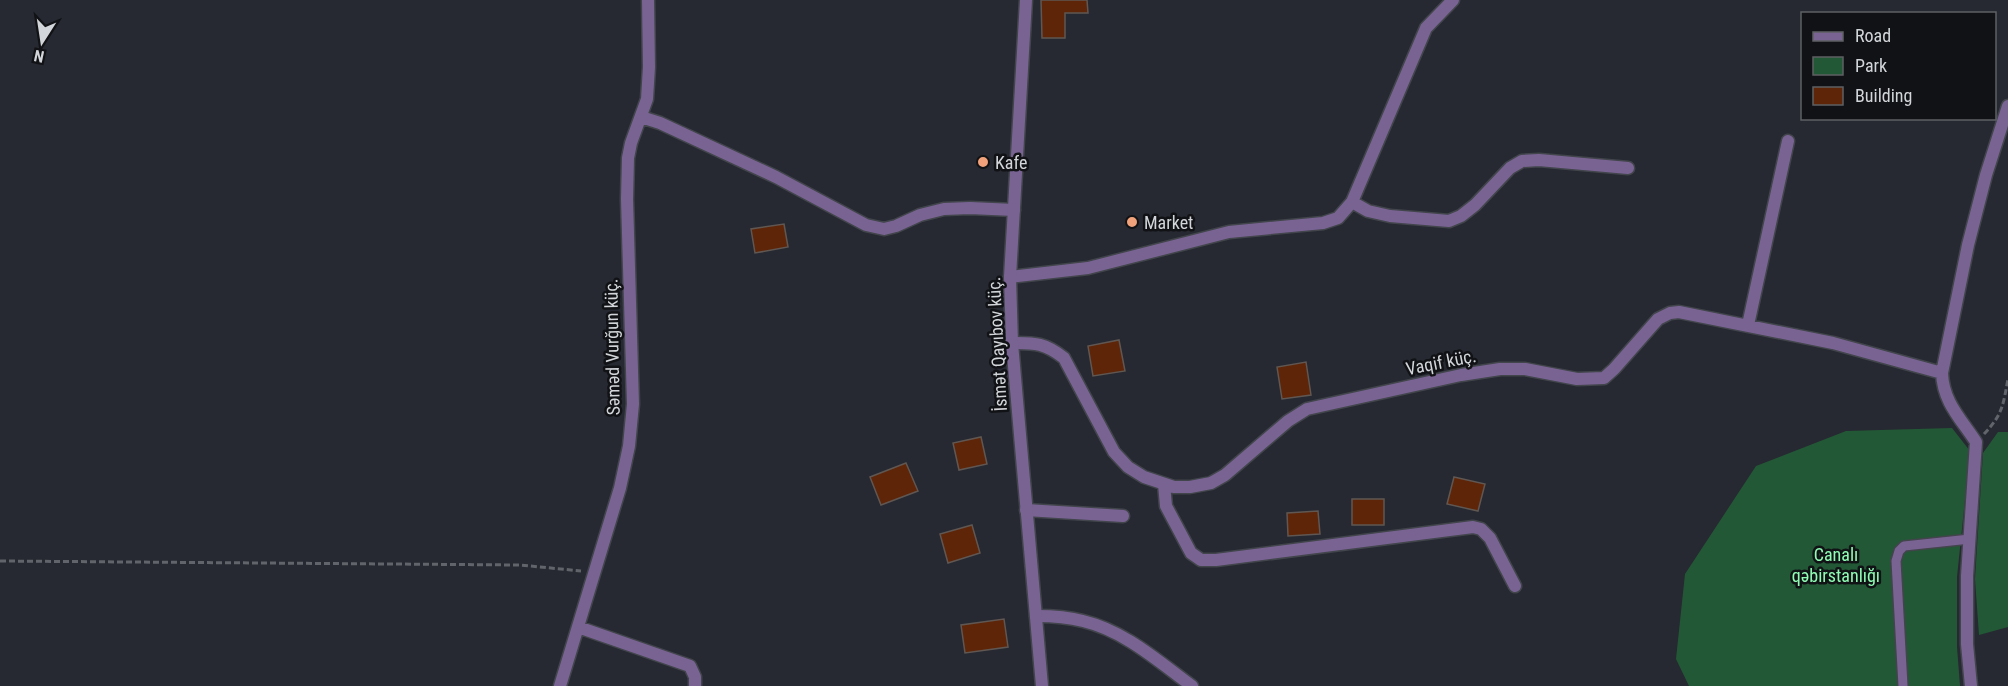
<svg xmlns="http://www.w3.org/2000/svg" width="2008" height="686" font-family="'Roboto Condensed',sans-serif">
<rect width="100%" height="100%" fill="#262931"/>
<path fill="#235836" d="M1952,428L1970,451L1957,577V647L1960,686H1689L1676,659L1685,574L1756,466L1846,431Z
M1998,432H2008V627L1979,635L1975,579L1983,453Z"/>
<path fill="#5e2508" stroke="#605753" stroke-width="1.5" d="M1041,0H1087L1088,13H1065V38H1042Z
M784,224L788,247L755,253L751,229Z
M1119,340L1125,371L1093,376L1088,346Z
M1306,362L1311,395L1282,399L1277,367Z
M981,437L987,464L959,470L953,443Z
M906,463L918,491L881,505L870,477Z
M1454,477L1485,484L1478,511L1447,504Z
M1352,499H1384V525H1352Z
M1318,511L1320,534L1288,536L1287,513Z
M972,525L980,553L948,563L940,534Z
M1004,619L1008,647L965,653L961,625Z"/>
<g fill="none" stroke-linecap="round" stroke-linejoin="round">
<g stroke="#42454c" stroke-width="12">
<path id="service" d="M1903,686L1896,561L1899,551L1904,546L1970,539"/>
</g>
<g stroke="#42454c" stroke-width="15">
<path id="minor" d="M641,117L660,123L776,177L866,225L884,229L896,226L920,215L944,209L970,208L1014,210
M1352,202L1368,211L1390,216L1449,221L1461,216L1475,205L1510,168L1522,161L1539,160L1628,168
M1010,277L1088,268L1229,232L1323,223L1338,218L1352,202L1426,28L1453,0
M1748,325L1788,141
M1012,343C1036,343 1045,343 1064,358L1114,452L1128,467L1144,477L1174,487H1190L1211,483L1225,475L1288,421L1307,409L1461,375L1500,369H1525L1577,379L1604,378L1614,369L1658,319L1670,313L1679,312L1833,343L1942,373
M1164,484L1166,506L1191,553L1201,560H1216L1473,527L1481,529L1490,538L1515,586
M1026,510L1123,516
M1036,616C1052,616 1068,617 1083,621C1125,631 1158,661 1192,686
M578,627L690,666L695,677V686
M560,686L620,488L629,446L633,404L627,199L628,158L631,143L647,99L649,67L648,0
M1971,686L1967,644V576L1976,442C1961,419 1943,402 1942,373L1968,245L1986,175L2008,106"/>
</g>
<g stroke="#42454c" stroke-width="15">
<path id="tertiary" d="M1026,0L1010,277L1012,343L1042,686"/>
</g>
<path stroke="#61646a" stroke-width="3" stroke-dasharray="6 3" stroke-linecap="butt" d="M1984,434C2003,414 2003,405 2008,379
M0,561L520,565L581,571"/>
<use href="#service" stroke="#796393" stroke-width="9"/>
<use href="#minor" stroke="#796393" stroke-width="12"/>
<use href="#tertiary" stroke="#796393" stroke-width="12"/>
</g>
<g fill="#f1a27b" stroke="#111215" stroke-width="2">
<circle cx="983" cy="162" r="6"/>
<circle cx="1132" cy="222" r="6"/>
</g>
<g text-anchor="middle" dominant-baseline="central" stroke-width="5" stroke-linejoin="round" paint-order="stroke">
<g font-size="18" fill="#d2d5d9" stroke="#111215" text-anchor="start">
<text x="995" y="162">Kafe</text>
<text x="1144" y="222">Market</text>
</g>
<g font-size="18" fill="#d2d5d9" stroke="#111215">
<text transform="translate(997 344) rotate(-93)">İsmət Qayıbov küç.</text>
<text transform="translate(612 347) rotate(-91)">Səməd Vurğun küç.</text>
<text transform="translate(1441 362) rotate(-11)">Vaqif küç.</text>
</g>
<g font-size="18" fill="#8efdb3" stroke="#111215">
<text x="1836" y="554">Canalı<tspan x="1836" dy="21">qəbirstanlığı</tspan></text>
</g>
</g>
<rect x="1801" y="12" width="195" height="108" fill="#111215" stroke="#5e6063" stroke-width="1.5"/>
<rect x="1813" y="32" width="30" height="9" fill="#796393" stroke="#5e6063" stroke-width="1.5"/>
<text x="1855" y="42" font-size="18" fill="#d2d5d9">Road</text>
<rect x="1813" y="57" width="30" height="18" fill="#235836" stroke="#5e6063" stroke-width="1.5"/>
<text x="1855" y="72" font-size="18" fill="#d2d5d9">Park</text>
<rect x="1813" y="87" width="30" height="18" fill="#5e2508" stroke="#5e6063" stroke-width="1.5"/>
<text x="1855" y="102" font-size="18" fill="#d2d5d9">Building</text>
<g transform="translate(42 42) rotate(192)" stroke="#111215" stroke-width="4.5" paint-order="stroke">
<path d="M0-4.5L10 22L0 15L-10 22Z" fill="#d2d5d9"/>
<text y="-9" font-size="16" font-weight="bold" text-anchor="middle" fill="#d2d5d9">N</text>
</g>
</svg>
